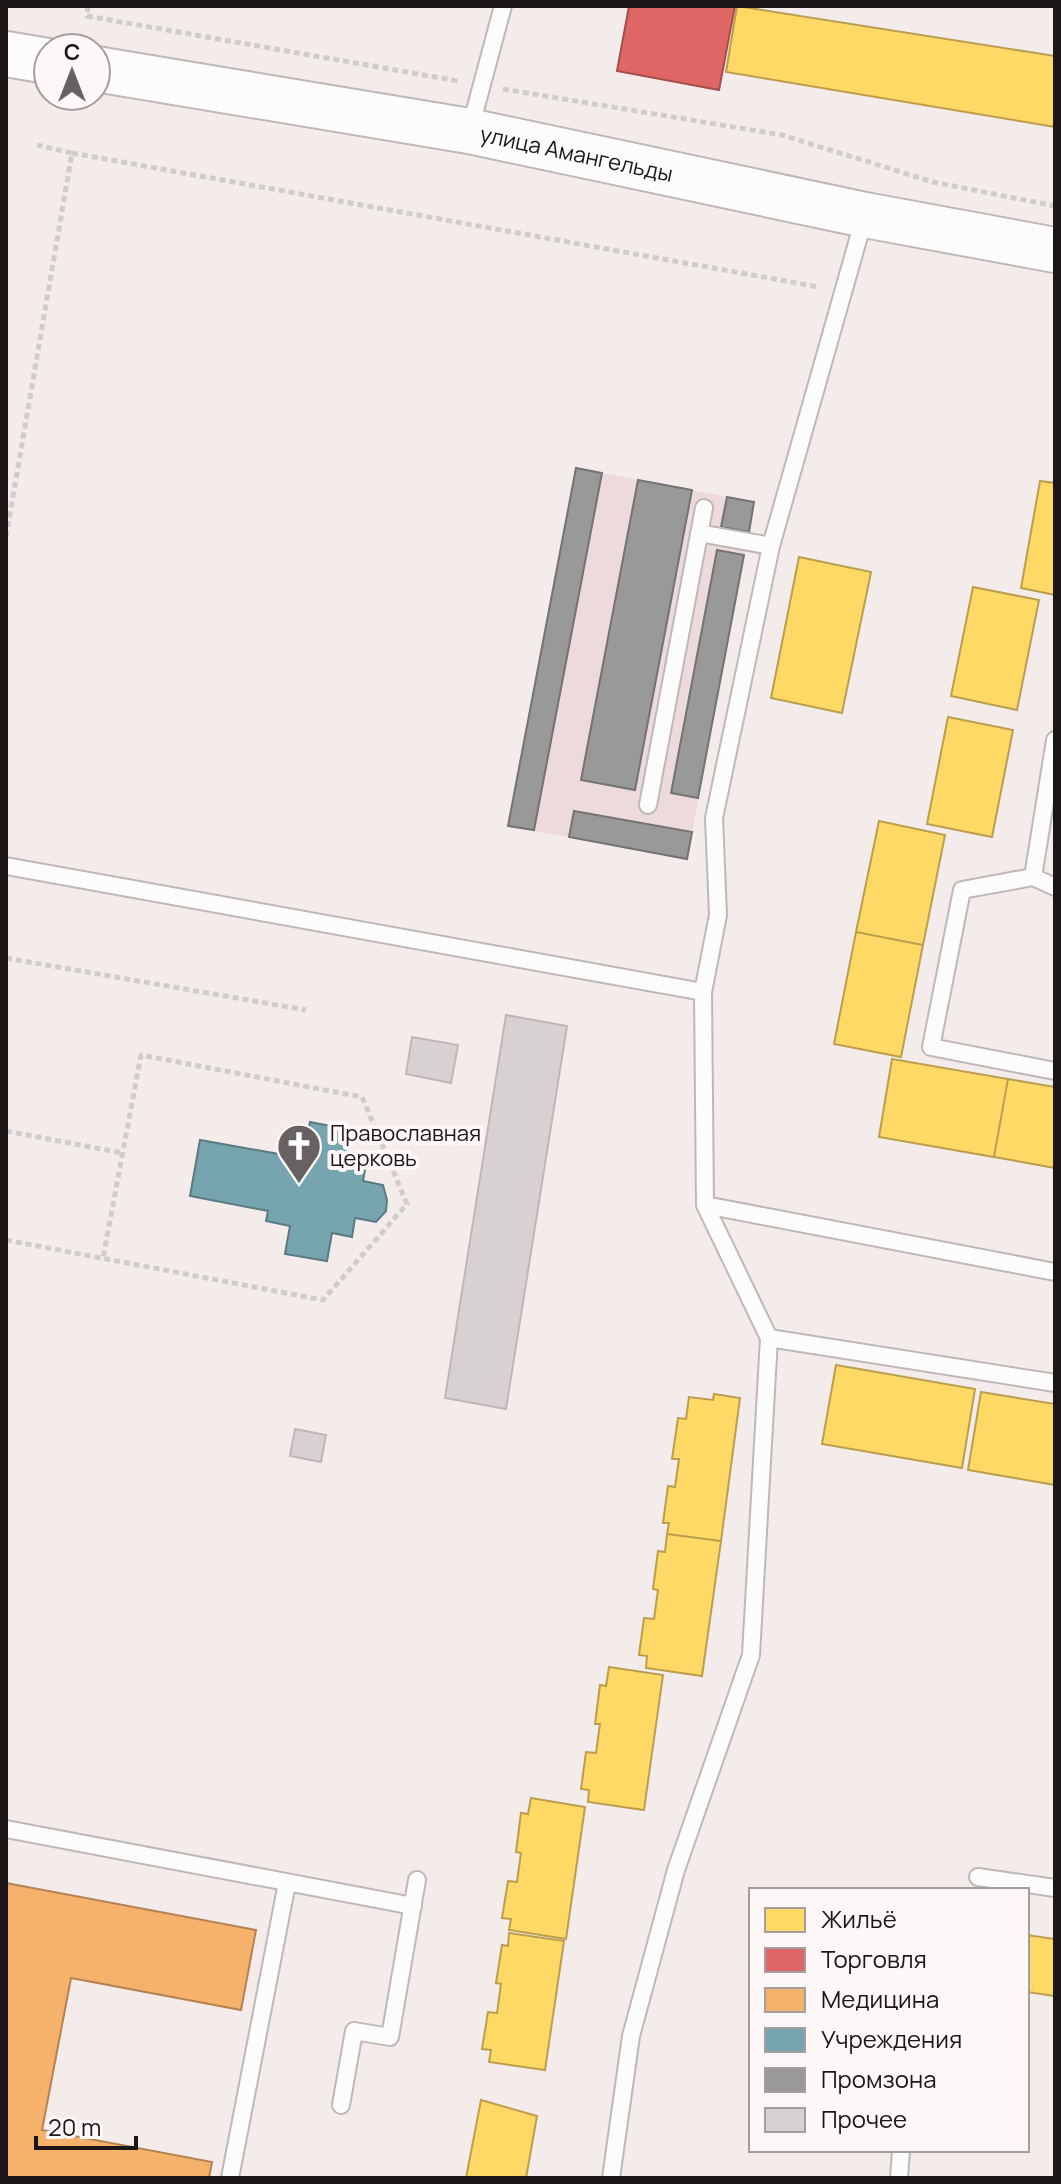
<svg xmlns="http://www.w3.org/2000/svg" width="1061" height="2184" font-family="Manrope,sans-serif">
<rect width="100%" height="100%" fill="#f4ebeb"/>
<path fill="#ecdbda" d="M576,468L754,502L687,859L508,826Z"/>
<path fill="#ffd966" stroke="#bb9e4e" stroke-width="2" d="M737,6L1055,56V127L726,72Z
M1040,481L1055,483V595L1021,588Z
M799,557L871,572L842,713L771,698Z
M973,587L1039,600L1017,710L951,696Z
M948,717L1013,730L992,837L927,824Z
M879,821L945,835L923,945L856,932Z
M856,932L923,945L901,1057L834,1044Z
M892,1059L1008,1079L994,1157L879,1137Z
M1008,1079L1055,1087V1168L994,1157Z
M836,1365L975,1389L962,1468L822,1444Z
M981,1392L1055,1404V1485L968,1470Z
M714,1394L740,1398L721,1541L667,1534L669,1523H663L668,1486L675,1487L679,1459H672L678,1418L686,1419L689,1397L713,1400Z
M667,1534L721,1541L702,1676L646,1668L647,1656L639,1655L644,1618L654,1619L658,1590L653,1589L658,1551L665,1552Z
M609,1667L663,1675L644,1810L588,1802L589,1790L581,1789L586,1752L596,1753L600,1724H595L600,1685L606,1686Z
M531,1798L585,1807L566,1939L509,1930L511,1919L502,1918L508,1881L517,1882L521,1853L516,1852L521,1813L528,1814Z
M509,1933L564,1941L545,2070L489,2062L491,2050L482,2049L488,2012L497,2013L501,1984L496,1983L502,1945L508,1946Z
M1027,1935L1055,1939V1996L1027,1992Z
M481,2100L537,2116L526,2178H466Z"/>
<path fill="#e06666" stroke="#a54e4e" stroke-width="2" d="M629,6H735L719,90L617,71Z"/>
<path fill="#f6b26b" stroke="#b58352" stroke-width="2" d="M6,1883L256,1930L241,2010L71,1978L42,2130L212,2162L209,2178H6Z"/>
<path fill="#76a5af" stroke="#5b7a81" stroke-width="2" d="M310,1122L352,1130L347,1155L367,1159L363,1181L383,1185L387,1200L386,1211L376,1222L355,1218L352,1237L332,1233L327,1261L285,1254L290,1226L266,1221L268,1211L190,1196L200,1140L279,1154L281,1143L305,1147Z"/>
<path fill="#999" stroke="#747272" stroke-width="2" d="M576,468L602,473L534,830L508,826Z
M638,480L692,490L635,790L581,780Z
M727,497L754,502L749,532L721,527Z
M717,550L744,555L698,798L671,793Z
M574,811L692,832L687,859L569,837Z"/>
<path fill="#d8d1d2" stroke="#beb7b8" stroke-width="2" d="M506,1015L567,1026L506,1409L445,1398Z
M412,1037L458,1045L451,1083L406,1074Z
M295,1429L326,1435L321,1462L290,1456Z"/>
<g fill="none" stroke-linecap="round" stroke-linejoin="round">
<g stroke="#bfb8b7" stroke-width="20">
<path id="lane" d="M470,129L503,6
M699,533L771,546
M648,805L704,508
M6,866L703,992L718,915L714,818L771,546L865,215
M1033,877L1055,740
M1055,887L1033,877L962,890L931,1047L1055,1071
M703,992L705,1205L1055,1272
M705,1205L769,1338L1055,1383
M6,1829L413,1906
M978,1877L1055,1888
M341,2105L354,2031L390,2037L417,1880
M230,2178L287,1883
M611,2178L631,2036L676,1870L751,1655L769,1338
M899,2178L901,2150"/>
</g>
<g stroke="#bfb8b7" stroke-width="48">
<g id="secondary">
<path d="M6,54L48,61"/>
<path id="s1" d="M96,69L469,131L865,215L1055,250"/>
</g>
</g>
<path stroke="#cfcccc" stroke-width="5" stroke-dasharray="6 4" stroke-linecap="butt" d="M88,6L87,16L458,81
M503,89L782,135L933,182L1055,206
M72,153L819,287
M6,537L72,153L37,145
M6,958L306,1010
M6,1131L122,1153
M6,1240L323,1300L407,1204L362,1097L141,1055L103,1258"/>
<use href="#lane" stroke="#fdfcfc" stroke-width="16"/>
<use href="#secondary" stroke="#fdfcfc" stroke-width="44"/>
</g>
<defs>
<g id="church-pin" transform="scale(2.3)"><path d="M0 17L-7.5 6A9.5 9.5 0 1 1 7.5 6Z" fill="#686161" stroke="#fef7f7"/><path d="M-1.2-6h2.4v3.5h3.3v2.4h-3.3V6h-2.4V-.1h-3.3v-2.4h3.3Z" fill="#fff"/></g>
</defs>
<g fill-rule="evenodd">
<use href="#church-pin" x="299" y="1146"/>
</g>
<g text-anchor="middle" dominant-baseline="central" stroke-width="8" stroke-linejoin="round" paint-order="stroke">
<g font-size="22" fill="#1c1616" stroke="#fef7f7">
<text stroke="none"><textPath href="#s1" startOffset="488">улица Амангельды</textPath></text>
</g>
<g font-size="22" fill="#1c1616" stroke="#fef7f7" text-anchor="start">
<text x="330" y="1133">Православная<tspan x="330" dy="25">церковь</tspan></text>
</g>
</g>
<rect width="1061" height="2184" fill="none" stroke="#1c1616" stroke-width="16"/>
<rect x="749" y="1888" width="280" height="264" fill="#fef7f7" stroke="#a49d9d" stroke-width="2"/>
<rect x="765" y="1908" width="40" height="24" fill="#ffd966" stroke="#a49d9d" stroke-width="2"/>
<text x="821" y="1928" font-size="24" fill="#1c1616">Жильё</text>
<rect x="765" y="1948" width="40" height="24" fill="#e06666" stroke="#a49d9d" stroke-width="2"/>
<text x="821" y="1968" font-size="24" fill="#1c1616">Торговля</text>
<rect x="765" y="1988" width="40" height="24" fill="#f6b26b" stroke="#a49d9d" stroke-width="2"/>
<text x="821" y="2008" font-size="24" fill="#1c1616">Медицина</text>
<rect x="765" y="2028" width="40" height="24" fill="#76a5af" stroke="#a49d9d" stroke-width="2"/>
<text x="821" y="2048" font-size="24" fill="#1c1616">Учреждения</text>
<rect x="765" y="2068" width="40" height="24" fill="#999999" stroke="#a49d9d" stroke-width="2"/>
<text x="821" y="2088" font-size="24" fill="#1c1616">Промзона</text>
<rect x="765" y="2108" width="40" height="24" fill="#d8d1d2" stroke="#a49d9d" stroke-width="2"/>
<text x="821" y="2128" font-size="24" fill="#1c1616">Прочее</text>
<g transform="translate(72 72)"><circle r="38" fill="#fef7f7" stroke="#a49d9d" stroke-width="2"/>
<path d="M0-6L14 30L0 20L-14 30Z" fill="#686161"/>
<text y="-12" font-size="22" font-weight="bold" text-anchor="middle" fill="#1c1616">С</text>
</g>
<path d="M36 2136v12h100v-12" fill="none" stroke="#1c1616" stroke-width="4"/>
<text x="48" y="2136" font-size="24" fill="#1c1616" stroke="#fef7f7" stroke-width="6" paint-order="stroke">20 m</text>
</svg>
